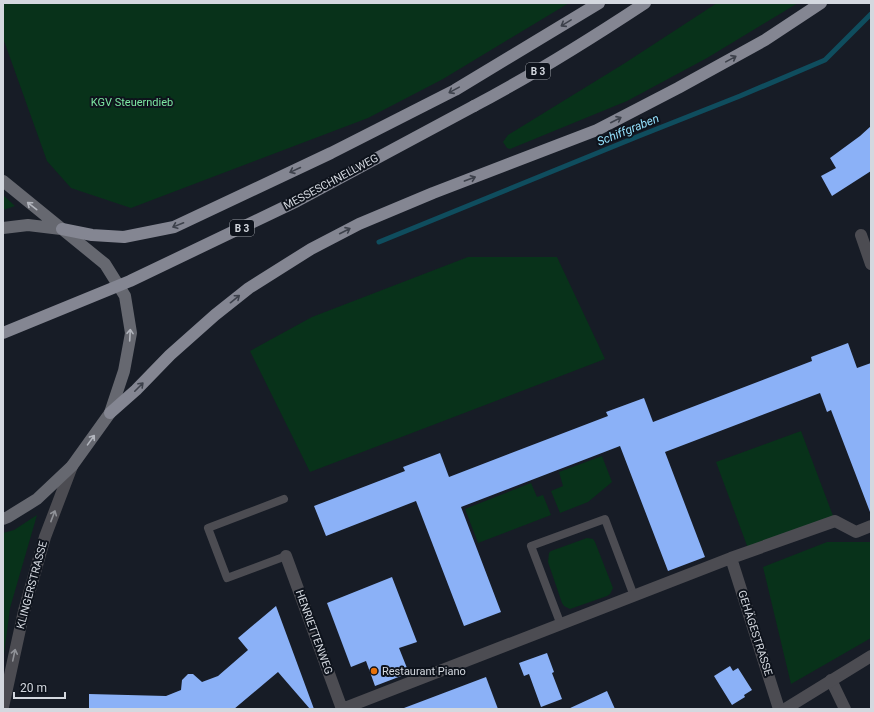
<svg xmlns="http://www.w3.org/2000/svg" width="874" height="712" font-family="Roboto,sans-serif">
<rect width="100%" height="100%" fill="#171c26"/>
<path fill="#08321a" d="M3,3H569L443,79L368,118L131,208L71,188L47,161L3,38Z
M717,3H798L707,58L627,101L510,149L507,148L503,142L508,135L625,63Z
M3,195L15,206L3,210Z
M468,257H557L605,359L310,472L250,351L312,317Z
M801,431L835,521L749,551L716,462Z
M602,456L612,482L588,502L560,513L551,491L563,486L559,472Z
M531,483L537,497L543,495L551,515L478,543L465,509Z
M37,515L10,608L3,662V533L14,530Z
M587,538L593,539L595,542L613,588L610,594L607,596L570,609L564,606L562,603L548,562L549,553L551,551Z
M827,542H871V638L791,684L763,567Z"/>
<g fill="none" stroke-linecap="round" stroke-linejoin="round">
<path stroke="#0f4d5e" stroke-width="5" d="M379,242L639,136L740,96L825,60L871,14"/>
</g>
<path fill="#8bb1f7" d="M871,126V171L832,196L821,176L836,168L830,158L860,136Z
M848,343L857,368L871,363V512H870L831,410L827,412L820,393L665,452L705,557L668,571L620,446L461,507L501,612L464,626L416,501L326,536L314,506L405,471L403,467L440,453L449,477L608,416L606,412L644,398L653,422L812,361L811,357Z
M392,577L417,642L399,648L409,673L375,686L366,661L351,667L327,603Z
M276,606L314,709H310L278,672L234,709H89V694L166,696L181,690L182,680L188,674H193L202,682L218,676L248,650L238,638Z
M547,653L554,672L552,673L562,699L541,707L529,674L524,676L519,663Z
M730,666L733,671L738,668L752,690L744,695L745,697L732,705L714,676Z
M486,677L498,709H404V708Z
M607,691L615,709H568Z"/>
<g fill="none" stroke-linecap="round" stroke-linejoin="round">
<path stroke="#4c4c52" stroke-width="8" d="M284,499L208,528L227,578L286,556
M561,625L531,546L605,519L634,596"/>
<path stroke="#4c4c52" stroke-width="12" d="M861,235L871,264
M286,556L342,709
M731,558L779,709
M831,680L845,709
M342,709L731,558L835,521L856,532L871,526"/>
<path stroke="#4c4c52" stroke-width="12" d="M3,707L24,611L45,537L72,466
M785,709L871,656"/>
<path stroke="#666870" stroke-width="12" d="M3,181L105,264L125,296L131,333L124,371L110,413L72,466L37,499L8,517L3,519
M3,228L28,225L61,229"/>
<path stroke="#848692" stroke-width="12" d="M474,106C533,75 589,40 645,3
M62,229L92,235L124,237L174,227L331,153L455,90L599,3
M110,413L136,390L170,355L215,315L249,288L311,249L359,224L433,193L597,130L678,88L765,40L821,3"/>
<path stroke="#848692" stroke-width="12" d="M3,333L130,281L297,201L474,106"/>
</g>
<defs><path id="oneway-shaft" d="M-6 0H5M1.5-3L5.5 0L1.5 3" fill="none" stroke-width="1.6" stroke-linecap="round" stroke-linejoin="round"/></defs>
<g stroke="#3d414b">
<use href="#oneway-shaft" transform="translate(566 23) rotate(149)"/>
<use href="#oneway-shaft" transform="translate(731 59) rotate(-29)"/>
<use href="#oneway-shaft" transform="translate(454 90) rotate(151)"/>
<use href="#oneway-shaft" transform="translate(616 120) rotate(-27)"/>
<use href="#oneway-shaft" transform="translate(295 170) rotate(155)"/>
<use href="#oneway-shaft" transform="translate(470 179) rotate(-20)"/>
<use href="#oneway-shaft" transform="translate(178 225) rotate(158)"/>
<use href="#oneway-shaft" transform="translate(345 231) rotate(-27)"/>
<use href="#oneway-shaft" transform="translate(235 299) rotate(-39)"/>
<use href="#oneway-shaft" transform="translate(139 387) rotate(-45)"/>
</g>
<g stroke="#b3b6be">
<use href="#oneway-shaft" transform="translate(32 206) rotate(-142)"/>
<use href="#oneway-shaft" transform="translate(130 335) rotate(-87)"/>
<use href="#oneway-shaft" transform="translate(91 440) rotate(-54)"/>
</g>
<g stroke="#909298">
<use href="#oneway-shaft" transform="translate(53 516) rotate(-69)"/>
<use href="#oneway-shaft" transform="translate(14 655) rotate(-78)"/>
</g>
<circle fill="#e8710a" stroke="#0e131c" stroke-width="1.5" cx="374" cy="671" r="4"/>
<g text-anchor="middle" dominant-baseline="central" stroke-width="4" stroke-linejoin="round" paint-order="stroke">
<g fill="#0e131c" stroke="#999da4" stroke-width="1">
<rect x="526" y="63" width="24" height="16" rx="3"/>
<rect x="230" y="220" width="24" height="16" rx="3"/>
</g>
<g font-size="10" font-weight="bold" fill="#d4d8df">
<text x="538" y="71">B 3</text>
<text x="242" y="228">B 3</text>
</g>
<g font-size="11" fill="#7de7a2" stroke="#0e131c">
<text x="132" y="102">KGV Steuerndieb</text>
</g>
<g font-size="11" fill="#d4d8df" stroke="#0e131c">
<text transform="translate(331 182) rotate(-28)">MESSESCHNELLWEG</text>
<text transform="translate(32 585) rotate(-75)">KLINGERSTRASSE</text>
<text transform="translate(314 632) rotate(70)">HENRIETTENWEG</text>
<text transform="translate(755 633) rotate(72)">GEHÄGESTRASSE</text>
</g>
<g font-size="11" fill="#d4d8df" stroke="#0e131c" text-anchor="start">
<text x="382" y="671">Restaurant Piano</text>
</g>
<g font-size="12" font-style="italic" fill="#93dffa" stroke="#0e131c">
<text transform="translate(628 130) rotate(-22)">Schiffgraben</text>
</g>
</g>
<rect width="874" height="712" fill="none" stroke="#d4d8df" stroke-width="8"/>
<path d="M14 692v6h51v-6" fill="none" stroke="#d4d8df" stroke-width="2"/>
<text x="20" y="692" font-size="12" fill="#d4d8df" stroke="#0e131c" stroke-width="3" paint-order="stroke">20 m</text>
</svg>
